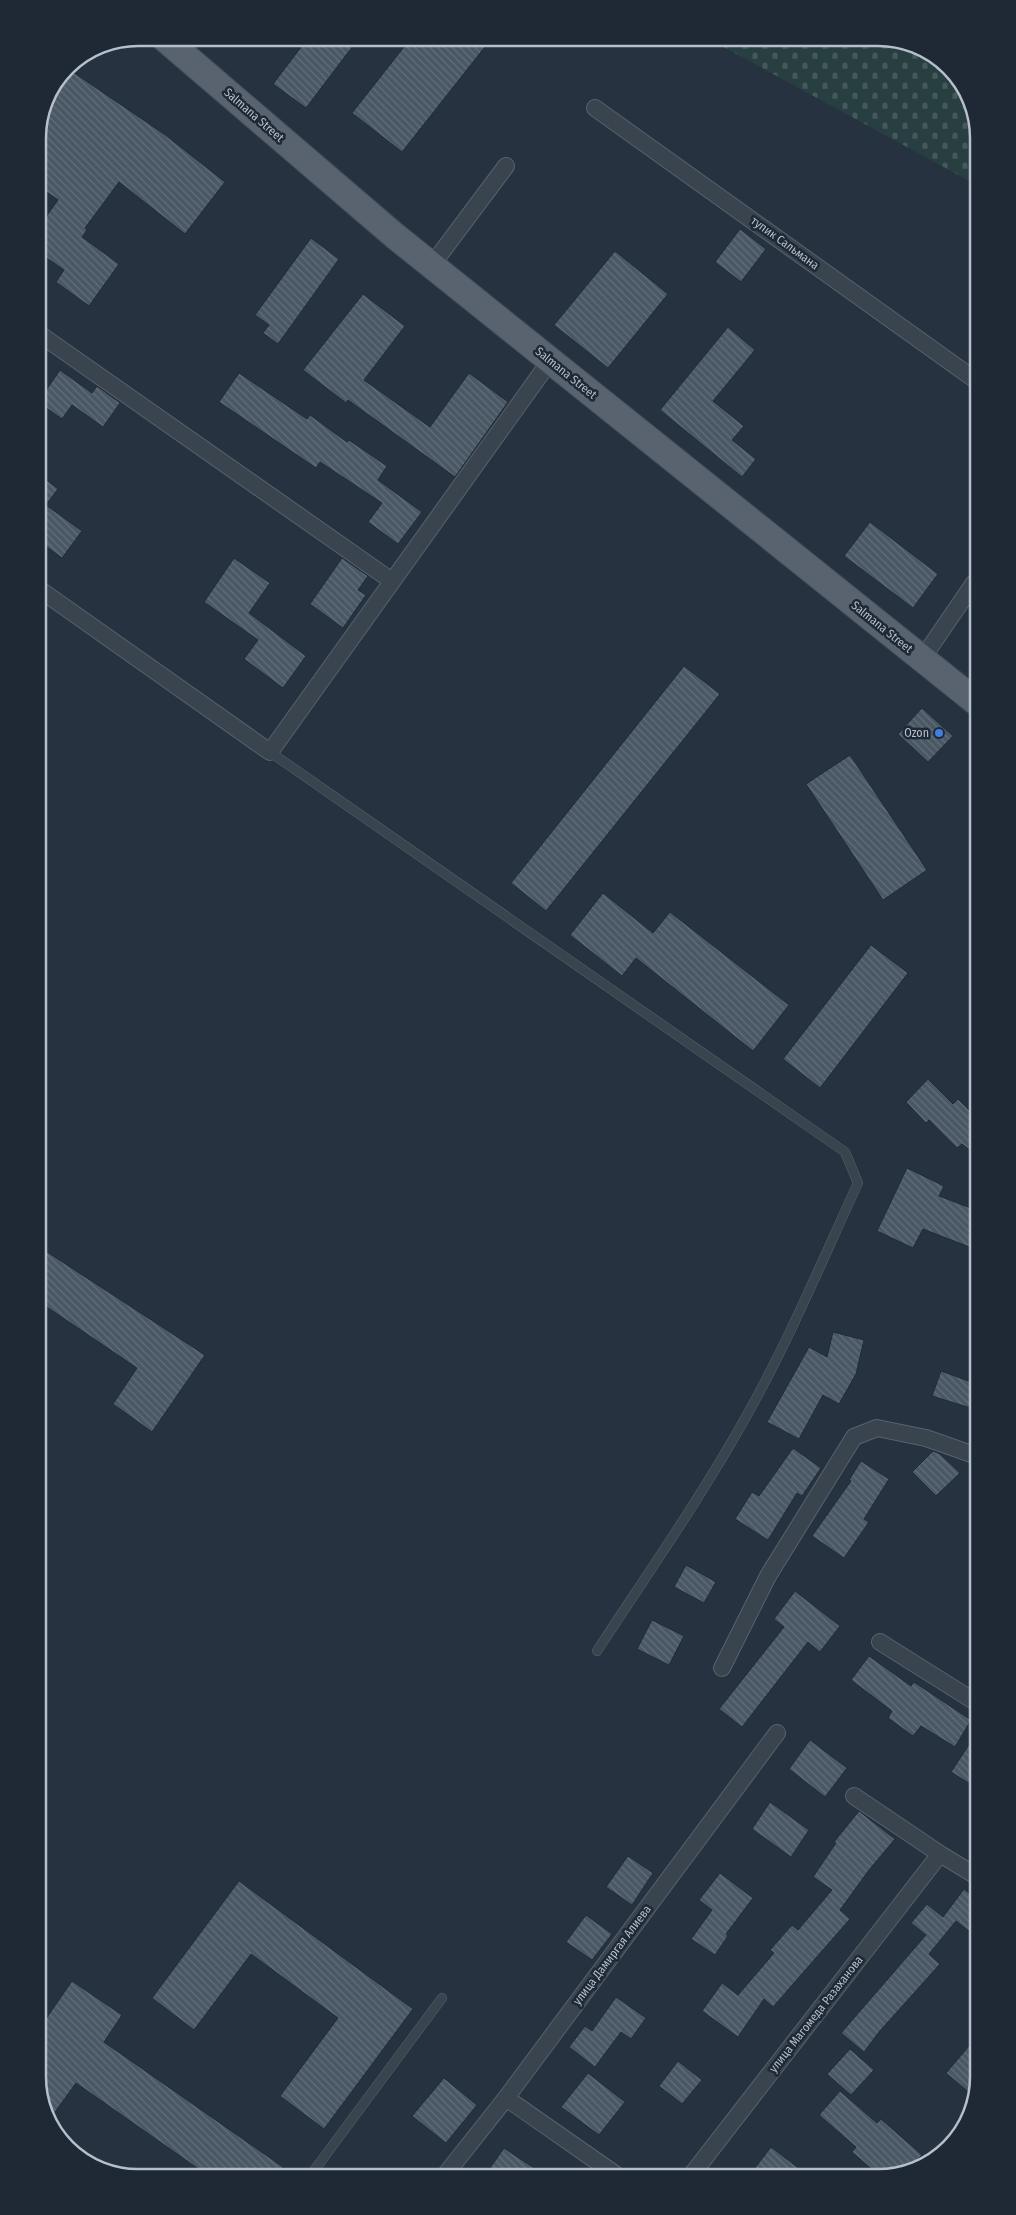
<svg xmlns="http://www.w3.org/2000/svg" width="1016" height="2215" font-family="'Fira Sans Condensed',sans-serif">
<defs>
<pattern id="cemetery-stones" width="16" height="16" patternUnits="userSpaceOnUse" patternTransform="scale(1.25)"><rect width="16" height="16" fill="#283f41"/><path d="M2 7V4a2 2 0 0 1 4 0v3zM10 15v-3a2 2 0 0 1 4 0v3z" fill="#45595b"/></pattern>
<pattern id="building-back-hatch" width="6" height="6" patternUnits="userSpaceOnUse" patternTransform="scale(1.25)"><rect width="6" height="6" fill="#4a5865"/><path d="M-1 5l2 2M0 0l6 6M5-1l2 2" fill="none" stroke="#626e7a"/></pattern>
</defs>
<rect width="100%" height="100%" fill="#263240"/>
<path fill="url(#cemetery-stones)" d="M707,38H884L939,58L973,106V183Z"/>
<path fill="url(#building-back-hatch)" stroke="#202b37" d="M308,38H359L306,108L273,84Z
M411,38H492L402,152L352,113Z
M67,68L164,134L225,182L185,234L119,182L85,228L87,230L82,237L119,264L89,306L56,282L64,270L38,252V228L58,200L38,186V132L45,100Z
M740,229L766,249L741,282L715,262Z
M311,238L339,259L278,344L263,333L269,325L255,315Z
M615,251L668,294L608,368L554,325Z
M363,294L405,326L364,380L430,427L469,373L508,402L455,477L348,400L346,403L303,370Z
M728,327L755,350L713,401L744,426L732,440L756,459L742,477L660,410Z
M60,370L92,393L97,386L120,403L103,427L72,405L62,419L38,402Z
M239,373L307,419L310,415L347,442L349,440L387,466L378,480L422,512L398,544L368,522L382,503L320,462L316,468L219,402Z
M39,474L58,489L46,505L82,531L62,558L39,541Z
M870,522L938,574L913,608L844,556Z
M234,558L270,583L249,613L306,656L283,688L244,659L258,640L204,602Z
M342,558L368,576L358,590L366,595L343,628L310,604Z
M684,666L720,694L546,911L511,883Z
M922,708L953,736L928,762L898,734Z
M850,755L927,870L883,900L806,784Z
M603,893L653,933L670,912L789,1005L753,1051L636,958L622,976L570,935Z
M871,945L908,973L820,1088L783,1059Z
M928,1079L953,1104L958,1099L976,1117V1155L962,1144L957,1148L929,1120L926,1123L906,1102Z
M907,1168L944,1186L939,1196L976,1210V1236L972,1248L923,1229L913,1248L877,1231Z
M41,1248L205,1355L152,1432L113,1404L137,1368L41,1303Z
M833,1332L864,1340L856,1374L839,1404L823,1395L799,1439L767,1422L809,1347L827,1357Z
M941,1371L977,1384V1410L932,1396Z
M793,1448L821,1468L802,1496L797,1493L768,1540L735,1519L752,1492L759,1496Z
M933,1451L940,1454L960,1473L936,1496L912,1472Z
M861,1461L889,1479L864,1519L869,1522L844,1558L812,1536L851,1481L849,1480Z
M686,1565L716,1582L704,1603L674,1587Z
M795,1591L840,1626L820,1652L808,1642L742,1727L719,1709L784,1627L774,1619Z
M652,1620L684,1636L669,1665L637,1649Z
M869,1656L911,1686L914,1682L971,1720L955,1747L921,1726L913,1736L888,1718L892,1711L851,1680Z
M978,1731V1789L951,1772Z
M810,1740L847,1768L825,1797L789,1769Z
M770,1802L809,1830L791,1857L752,1829Z
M859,1811L895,1839L869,1870L840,1910L850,1919L773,2007L764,1999L738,2037L702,2011L722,1983L738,1995L774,1953L770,1950L792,1925L798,1930L832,1890L813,1877L836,1843L834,1842Z
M628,1856L653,1873L632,1905L606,1887Z
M720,1873L753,1898L726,1934L728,1936L715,1955L691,1939L712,1910L699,1900Z
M239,1881L413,2009L324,2129L280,2096L338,2018L251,1954L194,2030L152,1998Z
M964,1889L978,1900V1938L956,1921L929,1954L940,1964L879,2032L864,2052L841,2033L926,1935L911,1923L927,1904L943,1917Z
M586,1915L612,1934L592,1960L566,1942Z
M72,1981L122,2015L104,2042L283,2167L277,2176L210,2177L76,2083L50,2119L43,2109V2023Z
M616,1997L646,2018L631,2039L621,2032L595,2067L569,2047L585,2026L592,2031Z
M969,2046L978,2055V2077L972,2095L946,2073Z
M850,2049L874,2070L851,2095L827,2074Z
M678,2061L702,2080L682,2104L659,2086Z
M588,2073L625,2102L599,2135L561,2107Z
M444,2078L477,2105L446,2143L412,2116Z
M840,2091L877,2123L881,2119L922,2155L906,2172H875L852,2152L856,2147L819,2115Z
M771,2147L805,2173H751Z
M504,2148L543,2174L485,2175Z"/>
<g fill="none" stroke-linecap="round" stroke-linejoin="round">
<g stroke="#57626d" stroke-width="10">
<path id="service" d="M270,752L845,1152L858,1183C822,1261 789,1340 747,1415C702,1496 648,1573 597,1651
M310,2176L442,1998"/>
</g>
<g stroke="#57626d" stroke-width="18">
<path id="minor" d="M595,108L974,379
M432,265L506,166
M38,333L392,581
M39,589L270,752L550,361
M922,659L974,583
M880,1642L977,1703
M722,1668L768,1576L854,1437L877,1428L926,1438L977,1456
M854,1796L940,1854L978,1877
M506,2098L615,2174
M693,2173L940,1854
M445,2175L506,2098L777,1733"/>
</g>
<g stroke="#434d59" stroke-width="28">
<path id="primary" d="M164,38L395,236L975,701"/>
</g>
<use href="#service" stroke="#3a444f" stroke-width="9"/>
<use href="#minor" stroke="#3a444f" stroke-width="16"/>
<use href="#primary" stroke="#58636f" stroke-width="26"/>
</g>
<circle fill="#3f7fe0" stroke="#1e2935" stroke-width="2" cx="939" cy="733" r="5"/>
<g text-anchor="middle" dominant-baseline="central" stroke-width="5" stroke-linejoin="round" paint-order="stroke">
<g font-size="12" fill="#b6bfca" stroke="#1e2935">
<text transform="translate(254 115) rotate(41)">Salmana Street</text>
<text transform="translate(785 243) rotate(36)">тупик Сальмана</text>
<text transform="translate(566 373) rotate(39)">Salmana Street</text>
<text transform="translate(882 627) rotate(39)">Salmana Street</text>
<text transform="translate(612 1955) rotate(-53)">улица Дамиргая Алиева</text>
<text transform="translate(816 2014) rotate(-52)">улица Магомеда Разаханова</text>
</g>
<g font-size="12" fill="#b6bfca" stroke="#1e2935" text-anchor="end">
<text x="929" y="733">Ozon</text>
</g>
</g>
<path d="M0 0H1016V2215H0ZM138 46H878A92 92 0 0 1 970 138V2077A92 92 0 0 1 878 2169H138A92 92 0 0 1 46 2077V138A92 92 0 0 1 138 46Z" fill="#1e2935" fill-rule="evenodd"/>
<path fill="none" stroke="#b6bfca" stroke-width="2.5" d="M138 46H878A92 92 0 0 1 970 138V2077A92 92 0 0 1 878 2169H138A92 92 0 0 1 46 2077V138A92 92 0 0 1 138 46Z"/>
</svg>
